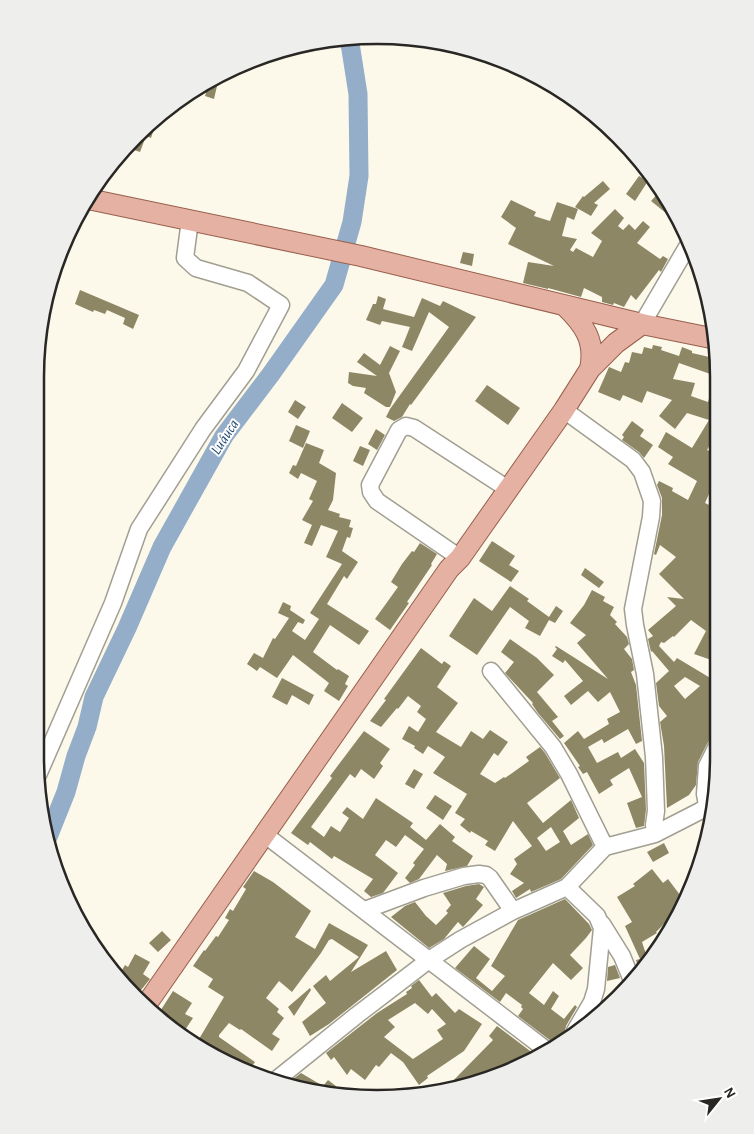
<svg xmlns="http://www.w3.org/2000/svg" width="754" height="1134" font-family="'Alegreya Sans',sans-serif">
<rect width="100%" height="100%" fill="#fcf9eb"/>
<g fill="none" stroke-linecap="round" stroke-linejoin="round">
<path stroke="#94adc8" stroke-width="19" d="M48,837L66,792L76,756L87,727L94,697L127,628L162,547L224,436L271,374L334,285L352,222L359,176L358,94L349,37"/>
</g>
<path fill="#8e8765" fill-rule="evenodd" d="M205,83L217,86L214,99L205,96L206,93L194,90Z
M150,124L149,127L154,129L151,138L146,136L140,152L125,147Z
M639,176L648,181L635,201L626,194Z
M603,181L610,189L594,203L598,205L591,216L575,207L583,196L584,197Z
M661,190L683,225L682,226L651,201Z
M511,200L536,212L534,216L550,221L557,202L578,209L574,220L567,217L562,236L577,239L570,250L573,252L576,248L593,257L602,241L591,233L615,209L624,218L618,226L623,230L629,224L635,230L643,221L650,227L637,243L660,259L663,256L668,259L662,270L661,272L659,270L636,300L631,295L624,307L614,303L613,305L602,302V297L584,288L581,297L548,288V289L523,283L528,262L554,266L508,244L516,228L501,217Z
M463,252L474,254L472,266L460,263Z
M80,290L139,315L133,329L123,324L125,318L107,310L105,314L94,310L93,312L75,304Z
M378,296L386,299L383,309L414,317L422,298L440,306L443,301L476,317L411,405L410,404L402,417L394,421L386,417L390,409L449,327L429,312L412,351L402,347L410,327L382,321L380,325L366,320L373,304H376Z
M653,345L662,347L661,350L679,356L682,347L692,351V353L718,359V431L707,450L718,455V474L705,503L718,509L717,618L713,628L717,630V662L694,654L706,631L691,620L674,637L673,636L664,643L661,642L659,646L674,662L677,658L717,682L716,731L707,744L698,762L696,785L689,795L667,808L664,746L660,722L667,716L659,706L656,683L669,671L652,651L651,652L648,639L653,636L648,630L676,606L667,597L684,599L659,574L676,557L660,545L656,555L654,554L662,515V498L657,485L659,481L673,488L672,491L688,500L697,481L668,464L673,457L658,447L666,432L692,448L709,420L687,413L675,429L659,416L672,400L647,391L642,403L623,395L620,401L598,392L609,367L621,372L625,362L629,363L632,352L642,354L644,347L652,349ZM679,363L716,376L708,402L691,396L695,383L673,379ZM685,677L700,686L685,699L674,686Z
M390,346L400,351L389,373L396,392L390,407H386L364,393L366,388L353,386L348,383L349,372L377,376L357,362L364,353L380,365Z
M487,385L520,408L508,425L475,401Z
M295,400L306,407L298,419L288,412Z
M342,403L363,418L352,432L332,418Z
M632,421L644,430L640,436L653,445L644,458L639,452L622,440L624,437L622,435Z
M296,425L310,431L303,448L289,441Z
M376,429L385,435L377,450L368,444Z
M306,443L324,450L319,463L336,473L333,500L328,510L340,514L339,517L351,520L349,527L353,528L350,538L347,537L342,551L358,562L347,579L344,576L327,604L369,631L359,645L330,625L313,652L337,670L338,669L349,676L345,684L348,686L339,701L324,691L329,683L293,655L277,678L260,667L257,671L247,664L254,653L263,658L273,638L275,639L289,618L278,613L283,602L291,606L290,610L305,620L303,624L298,622L292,631L305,640L319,619L310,613L342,564L326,557L338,531L321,525L312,546L304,543L312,525L302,520L313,501L309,499L317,481L301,473L298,479L289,473L293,465L296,466Z
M360,446L370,450L363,466L353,461Z
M492,541L515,556L509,565L519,571L511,582L479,561Z
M420,543L437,554L431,564L432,565L407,602L409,603L390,630L375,619L398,587L391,582L402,564L412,551L414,552Z
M585,568L604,582L599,588L581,575Z
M510,586L529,599L527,601L549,617L556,606L563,611L555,623L549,620L540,636L525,628L529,621L510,607L477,655L449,636L474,598L492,611Z
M592,590L605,597L603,601L614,607L610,615L617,622L615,624L627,637L629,644L624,649L632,659L634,670L631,672L636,685L642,741L636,744L628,729L604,743L602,739L588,747L597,763L618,752L621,758L635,749L644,763L646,810L644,826L636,828L627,803L642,797L629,768L610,780L613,785L599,794L587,772L583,774L578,767L580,766L564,743L578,731L584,739L609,724L607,719L620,712L610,692L598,702L588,691L571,705L564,696L583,681L565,660L563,663L552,656L557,649L555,647L556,646L608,679L577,643L586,635L570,623L584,605Z
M510,639L537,658L554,675L537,692L558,717L552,721L564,736L560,739L538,713L532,704L533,703L505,673L514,662L501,652Z
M421,648L442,664L444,661L451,666L437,687L458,703L436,732L461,747L471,731L483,739L490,730L508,742L498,756L494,753L480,774L495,783L504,777L505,778L529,761L526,757L540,747L545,753L560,778L527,803L543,823L571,800L579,818L563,831L571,845L588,834L593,845L561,879L531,892L530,889L516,898L512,891L524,883L510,874L517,864L514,859L532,846L513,821L495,851L485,845L488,841L471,831L470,833L460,825L465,819L455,813L467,794L433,773L445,757L428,746L423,754L414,748L415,746L402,739L409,726L418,732L426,719L417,712L421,706L408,696L398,709L397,708L381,727L370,721L386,700L384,699ZM551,827L560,842L546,851L537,838Z
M282,678L314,695L309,705L292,695L287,705L272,697Z
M364,731L390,749L380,763L383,766L374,779L361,769L355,778L350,774L311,827L324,837L331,826L340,832L349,818L342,813L347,807L363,819L376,798L413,823L410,827L426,840L440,824L455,837L452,841L473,856L467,866L445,871L447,864L437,855L419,879L410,883L405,878L415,865L413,863L424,849L405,835L396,847L386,840L375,855L398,873L383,893L371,897L364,891L373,879L334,856L332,859L310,842L308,845L291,833L332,778L330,776Z
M414,769L423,774L414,789L405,784Z
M435,795L452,806L443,820L426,808Z
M664,843L669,853L653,862L647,852Z
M652,869L663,883L668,879L680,895L692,882L684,907L678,913L676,912L656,932L657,933L642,942L647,957L652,955L640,974L636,960L640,959L625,926L632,922L617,897L635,886L633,884Z
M254,871L273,882L311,911L295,937L315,949L329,923L368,945L351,972L386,951L397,970L329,1024L310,1036L302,1022L326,1003L313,986L326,975L330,981L359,957L332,939L329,940L321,953L292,992L279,981L266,998L279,1009L277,1012L284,1018L272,1034L280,1039L272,1051L241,1029L240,1030L229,1023L219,1035V1037L255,1062L247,1073L196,1044L224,997L208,987L213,979L193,966L204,950L205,951L216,936L218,937L229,920L225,918L230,909L233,911L246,889L243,887Z
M479,884L484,887L476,899L483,905L463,927L458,922L444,939L429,948L391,917L405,906L415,902L426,916L436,925L448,913L446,911L451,905L443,893L466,886Z
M565,899L589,924L592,930L586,938L570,955L583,968L571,980L553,963L529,993L544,1005L553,991L559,996L551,1009L564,1019L575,1005L577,1007L566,1026L565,1031L555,1044L518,1016L523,1009L521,1007L522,1005L506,993L500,1002L455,968L474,946L490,959L476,978L492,991L505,976L491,966L518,920Z
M162,931L171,940L158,952L149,943Z
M135,954L150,962L143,974L150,979L137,995L119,975L125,965L128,967Z
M615,965L620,978L607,981L608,967Z
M419,980L432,997L436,993L455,1013L459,1009L482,1024L464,1051L427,1076L428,1078L419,1085L403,1062L391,1053L379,1067L376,1065L365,1080L351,1069L347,1075L334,1057L331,1060L326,1053L377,1013L407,994L406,992L412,988L411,986ZM415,1003L428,1014L432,1009L446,1024L437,1030L443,1039L413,1059L384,1037L395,1027L388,1020Z
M310,988L311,990L294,1016L288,1007Z
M173,991L192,1003L185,1014L193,1018L181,1036L169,1028L157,1016Z
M497,1026L538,1057L489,1078L484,1073L475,1084L465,1087L445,1089L493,1040L489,1036Z
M301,1073L323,1086L328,1080L336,1086L330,1093L288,1083Z"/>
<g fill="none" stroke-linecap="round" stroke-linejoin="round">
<g stroke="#a19e92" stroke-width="19">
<path id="minor" d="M642,324L690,242
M564,410L633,460L642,472L652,501L651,517L633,609L635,625L645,674L654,757L656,811L654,825L655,834
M460,558L377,501L371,492L370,485L399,430L406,426L414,428L508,489
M491,671L553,747L569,774L605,847
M38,775L113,603L139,529L203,429L246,371L281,305L248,283L196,268L185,258L190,220
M707,805L705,794L707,766L716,748
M264,834L549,1052
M567,887L597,916L602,928L596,989L592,1002L575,1031
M365,910L424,888L464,876L479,874L486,875L490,878L513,911
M602,924L622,956L633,983
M276,1080L357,1015L429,960L460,940L513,911L567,887L605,847L655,834L700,811L716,800"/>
</g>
<g stroke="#985f4d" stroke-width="22">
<path id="major" d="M88,199L361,256L642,324L716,339
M564,305C584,324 596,341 590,369
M146,1005L449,569L460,558L564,410L590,369L616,343L642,324"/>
</g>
<use href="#minor" stroke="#fff" stroke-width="16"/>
<use href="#major" stroke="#e5b1a2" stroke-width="20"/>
</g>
<g text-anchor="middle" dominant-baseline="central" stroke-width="4" stroke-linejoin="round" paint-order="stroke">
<g font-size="15" font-style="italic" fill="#244a70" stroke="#fff">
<text transform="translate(225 437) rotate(-57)">Luáuca</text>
</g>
</g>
<path d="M0 0H754V1134H0ZM377 44H377A333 333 0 0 1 710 377V757A333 333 0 0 1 377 1090H377A333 333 0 0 1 44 757V377A333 333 0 0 1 377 44Z" fill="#eeeeed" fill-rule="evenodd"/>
<path fill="none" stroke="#292723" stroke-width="2.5" d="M377 44H377A333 333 0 0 1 710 377V757A333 333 0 0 1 377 1090H377A333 333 0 0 1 44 757V377A333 333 0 0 1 377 44Z"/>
<g transform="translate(719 1099) rotate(60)" stroke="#ffffff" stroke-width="4" paint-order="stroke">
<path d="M0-4L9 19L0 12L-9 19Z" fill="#292723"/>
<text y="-8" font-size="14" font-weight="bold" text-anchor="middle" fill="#292723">N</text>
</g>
</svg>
